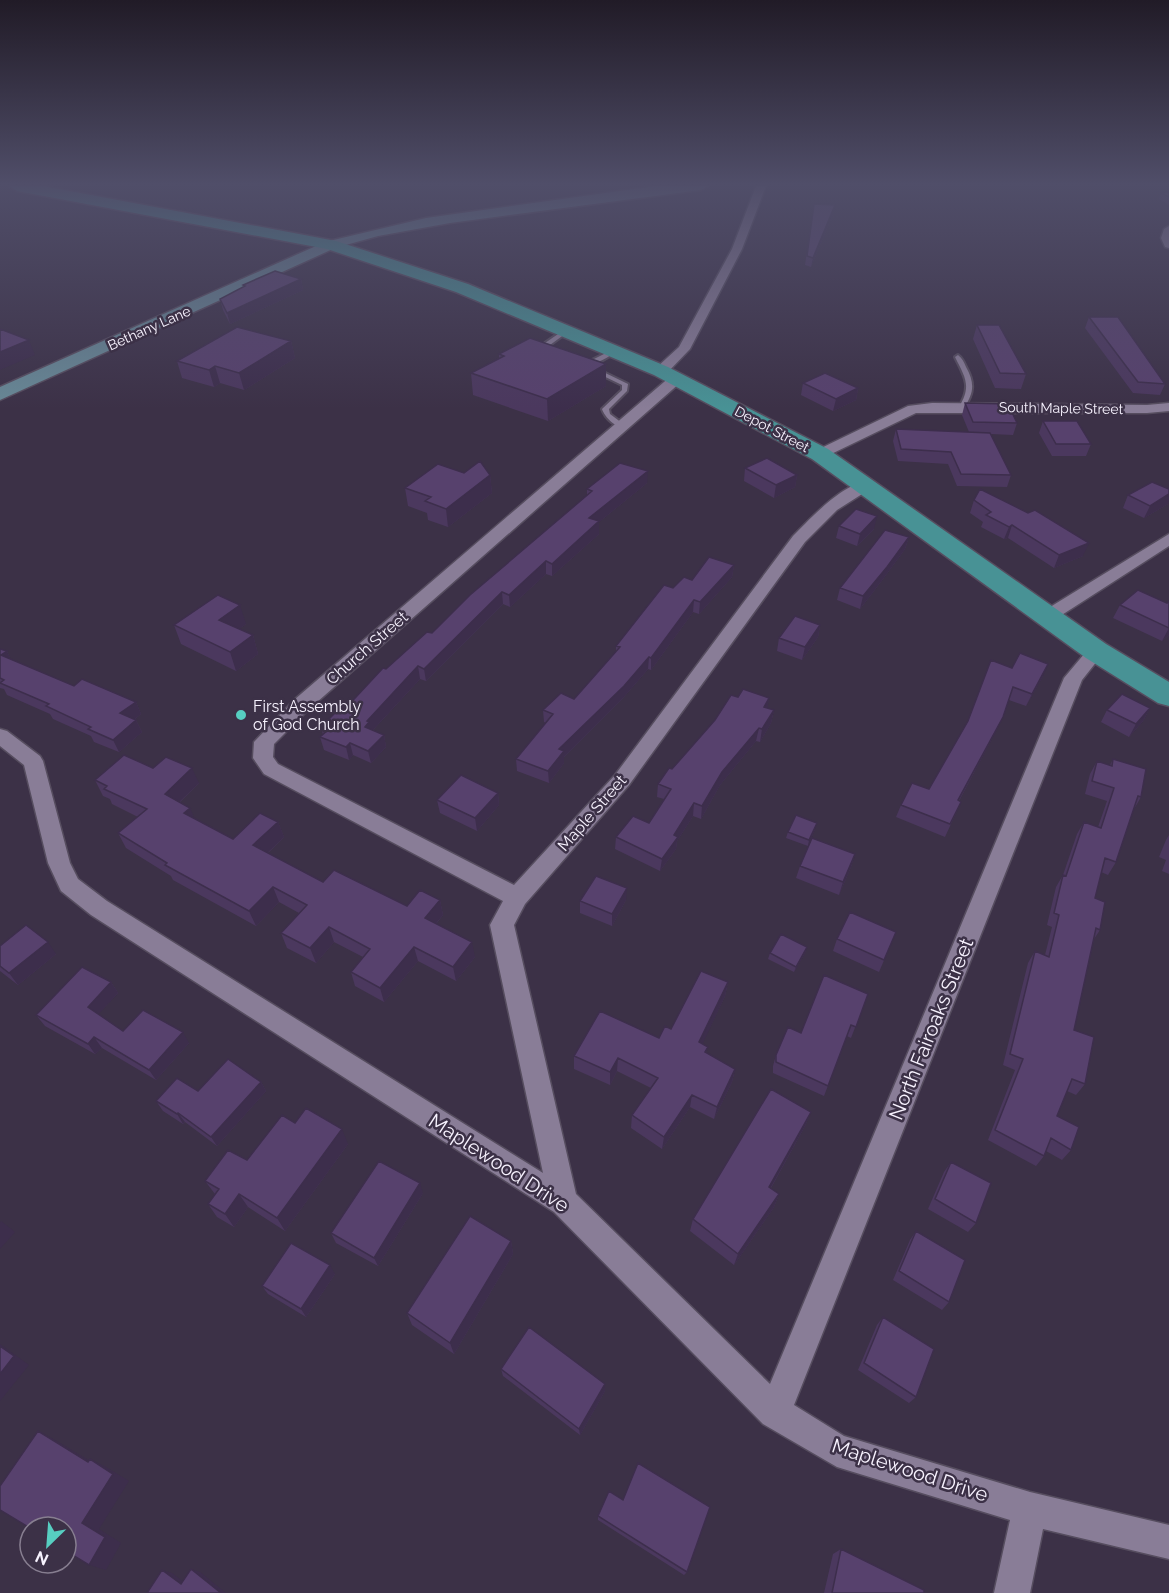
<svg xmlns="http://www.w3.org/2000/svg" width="1169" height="1593" font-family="Raleway,sans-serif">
<rect width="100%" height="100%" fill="#3c3147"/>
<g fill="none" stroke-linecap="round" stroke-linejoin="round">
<g stroke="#564d5f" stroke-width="4">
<path id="lane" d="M564,330L569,331L550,345L552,349L557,352V354L547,351L545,343Z
M612,350L617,351C607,358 592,368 581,363L590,361Z
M958,355C962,358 964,362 966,367C975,383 974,393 964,408L962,409L959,407C972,386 965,377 955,357Z
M593,367L628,384L627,391L609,409L610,414L626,426V428C617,429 605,418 602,409L622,390V385L591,370V368Z"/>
</g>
<g stroke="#564d5f" stroke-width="3">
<path id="street" d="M756,186H766L742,249L690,349L666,374H656L654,371L656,368L679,347L732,249Z
M1169,226V248L1165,247L1161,238L1164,229Z
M676,375L683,379L681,382L308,710L274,744L273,757L278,764L514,885L615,775L793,536C808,521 848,477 870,483L873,486L870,489L837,510L805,542L629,785L525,904L514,925L576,1194L770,1384L1064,678L1090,647H1102L1105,651L1082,680L794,1405L844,1436L1030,1492L1169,1525V1559L1043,1529L1030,1593H994L1010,1520L837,1467L763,1424L554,1212L91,915L61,891L48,863L24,765L0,746V729L7,731L40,756L43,761L70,863L78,879L107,901L543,1173L490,925L503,901L264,774L253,758L254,742L294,700L671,376Z
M932,403L1147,405L1169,403V411L1147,413H916L825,457L820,458L813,454L815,451L908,406Z
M1169,534V546L1054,620H1042L1039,616L1042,612Z"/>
</g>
<g stroke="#564d5f" stroke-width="3">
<path id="secondary" d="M656,186H708L701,190L450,223L378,236L335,248L0,400V387L325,242L426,218Z"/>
</g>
<g stroke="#564d5f" stroke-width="3">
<path id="primary" d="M10,186H43L336,241L468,284L668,367L828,449L1106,644L1169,682V706L1158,703L1086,658L812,459L654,375L456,292L327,249L17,191Z"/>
</g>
<use href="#lane" fill="#897d97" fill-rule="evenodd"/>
<use href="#street" fill="#897d97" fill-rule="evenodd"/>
<use href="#secondary" fill="#688896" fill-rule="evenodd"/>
<use href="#primary" fill="#489295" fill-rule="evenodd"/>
</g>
<path fill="#4b385e" d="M1169,192V205L1159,199L1161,193Z
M814,204L833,214L811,267L805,265Z
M301,279L303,290L230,324L223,310L220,299L244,287L243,285Z
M1089,317L1165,384L1160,395L1133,393L1085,328Z
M977,325L1026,374L1021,389L995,388L973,339Z
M291,341L295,358L244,390L220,383L214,387L182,378L177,361Z
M499,354L606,386L548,421L473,395L471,373L499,358Z
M803,383L858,388L856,400L833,411L801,395Z
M965,403L1017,423L1013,435L991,434L1011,475L1007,487L957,486L948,464L898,461L893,441L896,429L969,432L962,415Z
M1043,421L1091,444L1086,456H1052L1039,433Z
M745,468L797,475L795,487L774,498L744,481Z
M490,475L492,493L448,527L428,520L427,513L408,506L405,488Z
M647,483L599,522V534L552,576L546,574L510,607L503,604L426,681L420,679L373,730L384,735L386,747L371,763L353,755L349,760L324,750L320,737L323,735L321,727L342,712L386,669L432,633L587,495V489Z
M1128,495L1168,504L1144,518L1123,508Z
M974,500L1083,556L1054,568L1008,538L1004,539L981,527L983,522L970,513Z
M839,526L874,529L857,546L836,538Z
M909,537L905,549L883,579L860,609L837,600L840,588Z
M734,565L732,577L699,614L693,612L651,670L648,669L623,698L564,757V763L549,783L517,771L516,759L546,723L544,722L543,710L574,699L616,653V646L673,588Z
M1167,603L1169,635L1162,641L1113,618L1120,605Z
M246,624L239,629L253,635L258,654L236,671L181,644L174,625Z
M820,625L818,637L802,660L777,651L779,638Z
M0,649L7,651L11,660L74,686L136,702L141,714L135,719L136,720L142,732L119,752L94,742L91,736L53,719L50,714L7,695L4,689L0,688Z
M1012,668L1043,676L1026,706L1009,700L997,729L959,801L961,802L945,837L896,817L901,805L929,789Z
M738,697L769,698L767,708L774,710L771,723L760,742L756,741L720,785L701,819L693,816L677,841L676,849L660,871L615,849L616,837L649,823L664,799L657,797L658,784Z
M1150,708L1143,721L1129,737L1101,722L1107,710Z
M1113,759L1141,797L1134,809L1116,862L1108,875L1101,872L1095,898L1100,930L1094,939L1074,1030L1085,1084L1076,1095L1067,1091L1057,1116L1071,1150L1062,1160L1046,1151L1044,1156L1036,1166L988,1140L1015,1070L1003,1065L1028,963L1035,951L1045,955L1052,927L1047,925L1056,887L1063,875L1077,834L1084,822L1098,827L1107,801L1085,794L1090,774L1097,761L1110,765Z
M153,768L199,783L180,802L194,818L233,839L278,822L284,837L268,853L323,882L407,906L440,900L443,915L436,924L475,957L456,981L418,961L384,1002L355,986L351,972L363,957L334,942L316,963L287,948L281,933L299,913L279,902L256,926L173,880L171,876L126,848L118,833L138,817L112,804L110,799L103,796L95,780Z
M498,793L499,805L477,831L440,813L437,800Z
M815,829L808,846L786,838L788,832Z
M1169,835V874L1162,871L1166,860L1159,857L1166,840Z
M855,854L851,867L839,895L796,878L800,866Z
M626,900L612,926L580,913V901Z
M837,939L891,944L879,972L833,951Z
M0,946L56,954L18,985L0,971Z
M807,947L805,953L794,972L768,959L770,953Z
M111,982L118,993L98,1014L123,1031L189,1043L156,1080L102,1048L95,1054L45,1026L36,1015Z
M728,982L725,996L702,1044L707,1053L735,1069L732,1082L714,1119L690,1107L662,1149L631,1128L632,1115L651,1088L617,1071L610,1085L574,1069V1056L659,1038L671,1029Z
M868,994L851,1038L847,1036L824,1096L773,1073V1066L776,1055L801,1033Z
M261,1082L266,1091L217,1146L185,1122L183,1124L163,1111L156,1101L198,1091Z
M811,1112L805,1126L771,1188L779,1194L774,1207L734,1265L690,1231L693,1219Z
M295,1123L348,1144L285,1231L248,1207L234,1227L217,1217L208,1204L215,1194L205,1181L247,1160Z
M951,1162L976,1223L968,1232L928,1209L944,1172Z
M423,1193L378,1266L336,1243L331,1233Z
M916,1231L949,1302L942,1310L893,1280L910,1240Z
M511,1241L513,1254L454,1354L412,1325L407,1313Z
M335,1274L306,1317L268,1294L262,1286Z
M883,1317L916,1397L909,1403L858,1370L877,1325Z
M501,1369L605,1391L580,1435L503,1376Z
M623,1500L687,1572L684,1575L598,1520V1516Z
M841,1549L924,1593H824L833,1554Z"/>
<path fill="#3d2e4c" d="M835,205L833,214L811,267L813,258Z
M301,279L303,290L230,324L227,313Z
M29,340L35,355L0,370V352Z
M291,341L295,358L244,390L239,373Z
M606,364V386L548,421L547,399Z
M215,366L220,383L214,387L209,370Z
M858,388L856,400L833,411L836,399Z
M648,471L647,483L599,522V534L552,576V564L589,518Z
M490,475L492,493L448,527L446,509Z
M797,475L795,487L774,498L776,485Z
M1169,494V501L1168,504L1144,518L1150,506Z
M877,516L874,529L857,546L860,534Z
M1012,525L1008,538L1004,539L1009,527Z
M909,537L905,549L883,579L860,609L863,596Z
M1089,543L1083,556L1054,568L1059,555Z
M546,561V574L510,607L509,595Z
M734,565L732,577L699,614L700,602Z
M502,592L503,604L426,681L424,669Z
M694,600L693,612L651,670V658Z
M240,605L246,624L226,639L219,620Z
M820,625L818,637L802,660L805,647Z
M1169,628V635L1162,641Z
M253,635L258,654L236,671L230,652Z
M7,651L13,664L1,655Z
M649,657L648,669L623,698L564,757V763L549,783L548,771L559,749Z
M1048,664L1043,676L1026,706L1032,694Z
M418,666L420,679L371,732L365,727L367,721Z
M769,698L767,711L764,707Z
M136,702L141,714L126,726L120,713Z
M1150,708L1143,721L1129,737L1136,724Z
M774,710L771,723L760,742L762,729Z
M1003,717L997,729L952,813L958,800Z
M136,720L142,732L119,752L113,740Z
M759,728L756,741L720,785L701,819L702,806L722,772Z
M384,735L386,747L371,763L368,751Z
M350,743L353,755L349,760L346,747Z
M192,768L199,783L172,809L165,794Z
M498,793L499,805L477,831L475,818Z
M694,803L693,816L677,841L676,849L660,871L662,859L674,835Z
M190,808L197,824L184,813Z
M278,822L284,837L259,861L253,845Z
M817,823L815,829L808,846L809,840Z
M855,854L851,867L839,895L843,882Z
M273,887L279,902L256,926L249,911Z
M627,888L626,900L612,926V914Z
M440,900L443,915L428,933L425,918Z
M329,927L334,942L316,963L310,948Z
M48,942L56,954L18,985L9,973Z
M472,942L475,957L456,981L453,967Z
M414,947L418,961L384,1002L380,988Z
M807,947L805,953L794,972L796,967Z
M111,982L118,993L95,1018L88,1007Z
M728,982L725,996L697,1056L699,1042Z
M183,1032L189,1043L156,1080L149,1070Z
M94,1037L102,1048L95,1054L88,1044Z
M618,1058L617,1071L610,1085V1072Z
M735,1069L732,1082L714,1119L717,1107Z
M261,1082L266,1091L217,1146L211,1137Z
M692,1095L690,1107L662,1149L664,1137Z
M811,1112L805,1126L764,1200L769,1187Z
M178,1113L185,1122L183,1124L177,1114Z
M342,1129L348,1144L285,1231L277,1218Z
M420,1183L423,1193L378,1266L374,1258Z
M239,1194L248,1207L234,1227L225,1214Z
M779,1194L774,1207L734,1265L738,1254Z
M1,1221L15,1232L0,1249V1223Z
M511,1241L513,1254L454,1354L450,1343Z
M330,1265L335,1274L306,1317L301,1309Z
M0,1344L29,1365L0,1401Z
M605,1384V1391L580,1435L579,1429Z
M38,1431L55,1440L105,1470L88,1462Z
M90,1459L106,1467L129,1481L99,1529L121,1543L106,1570L89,1565L82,1523Z
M191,1569L200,1572L226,1593H221Z
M162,1570L172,1573L190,1587L181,1584Z"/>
<path fill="#57416d" stroke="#3d2e4c" stroke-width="1.5" d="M1169,192V197L1161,193Z
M814,204L835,205L813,258L807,256Z
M275,271L301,279L227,313L220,299L245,286L243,285Z
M1089,317H1118L1165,384L1138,382Z
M977,325H999L1026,374L1000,373Z
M237,327L291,341L239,373L215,366L209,370L177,361Z
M0,329L29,340L0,352Z
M530,338L606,364L547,399L471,373L504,356L499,354Z
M825,373L858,388L836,399L803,383Z
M965,403L1008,404L1017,423L973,422Z
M1043,421H1077L1091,444H1056Z
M896,429L990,433L1011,475L961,474L951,452L901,449Z
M767,458L797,475L776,485L745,468Z
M480,461L490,475L446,509L425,501L431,497L405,488L438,464L464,473Z
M620,463L648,471L589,518L599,521L552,564L546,561L509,595L502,592L424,669L418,666L367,721L369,722L365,727L384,735L368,751L350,743L346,747L320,737L328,730L321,727L338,710L342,712L383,668L386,669L427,632L432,633L470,595L592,491L587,489Z
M1152,482L1169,489V494L1150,506L1128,495Z
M980,489L1028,513L1035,510L1089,543L1059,555L1012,525L1009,527L986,515L991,512L974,500Z
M856,509L877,516L860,534L839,526Z
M885,530L909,537L887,567L863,596L840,588Z
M709,557L734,565L700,602L694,600L651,658L649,657L624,686L559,749L564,751L548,771L516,759L553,714L543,710L561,693L574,699L620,647L616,646L664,585L673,588L684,577L692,580Z
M1138,590L1167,603L1169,601V628L1120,605Z
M218,595L240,605L219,620L253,635L230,652L174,625Z
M795,616L820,625L805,647L779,638Z
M0,649L7,651L1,655L74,686L82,679L136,702L120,713L136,720L113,740L88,729L91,727L46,706L49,704L0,683L4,680L0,678Z
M1020,653L1048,664L1032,694L1013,687L1003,717L958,800L961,802L950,824L901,805L912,783L929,789L968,721L991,660L1012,668Z
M743,689L769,698L764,707L774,710L762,729L759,728L722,772L702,806L694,803L674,835L678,837L662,859L616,837L633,816L649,823L671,789L658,784L669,768L672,769L715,720L731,695L738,697Z
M1122,694L1150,708L1136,724L1107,710Z
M124,755L153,768L166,757L192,768L165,794L190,808L184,813L233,839L260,813L278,822L253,845L323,882L334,870L407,906L420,890L440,900L425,918L472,942L453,967L414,947L380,988L351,972L370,949L329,927L310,948L281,933L307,905L273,887L249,911L165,865L167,863L118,833L147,809L104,789L107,786L95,780Z
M1113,759L1146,769L1141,797L1138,796L1116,862L1105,858L1095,898L1105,902L1100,930L1096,928L1074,1030L1094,1037L1085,1084L1072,1079L1057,1116L1079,1127L1071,1150L1051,1138L1044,1156L995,1130L1023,1059L1010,1054L1035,951L1049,957L1059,915L1054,913L1063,875L1066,876L1084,822L1101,828L1114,788L1092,781L1097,761L1112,766Z
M461,775L498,793L475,818L437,800Z
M796,815L817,823L809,840L788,832Z
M812,838L855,854L843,882L800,866Z
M596,876L627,888L612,914L580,901Z
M850,912L896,932L884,960L837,939Z
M26,925L48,942L9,973L0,966V946Z
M781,934L807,947L796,967L770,953Z
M82,967L111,982L88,1007L123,1031L143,1010L183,1032L149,1070L94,1037L88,1044L36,1015Z
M701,971L728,982L699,1042L708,1047L705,1052L735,1069L717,1107L692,1095L664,1137L632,1115L658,1078L618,1058L610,1072L574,1056L600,1011L659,1038L665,1026L671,1029Z
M824,975L868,994L856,1027L851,1025L828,1086L776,1062V1055L788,1027L801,1033Z
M228,1059L261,1082L211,1137L178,1113L177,1114L156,1101L177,1078L198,1091Z
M771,1089L811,1112L769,1187L779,1194L738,1254L693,1219Z
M306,1108L342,1129L277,1218L239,1194L225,1214L208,1204L219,1189L205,1181L228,1150L247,1160L282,1115L295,1123Z
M379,1161L420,1183L374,1258L331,1233Z
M951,1162L991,1183L976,1223L935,1199Z
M470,1216L511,1241L450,1343L407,1313Z
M916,1231L965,1260L949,1302L899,1271Z
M291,1243L330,1265L301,1309L262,1286Z
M883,1317L934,1349L916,1397L864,1363Z
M529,1327L605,1384L579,1429L501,1369Z
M0,1346L14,1356L0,1374Z
M38,1431L88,1462L90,1459L113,1474L82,1523L105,1537L89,1565L66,1551V1527H30V1528L0,1510V1486Z
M638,1463L710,1507L687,1572L598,1516L609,1491L623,1500Z
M841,1549L924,1590V1593H832Z
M191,1569L221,1593H147L162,1570L181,1584Z"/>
<linearGradient id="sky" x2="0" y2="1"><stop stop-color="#211b27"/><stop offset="0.45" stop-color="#504e69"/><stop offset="1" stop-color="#504e69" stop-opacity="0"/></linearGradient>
<rect width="1169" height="409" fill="url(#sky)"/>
<circle fill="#57cec1" stroke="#3c3147" stroke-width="2" cx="241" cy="715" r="6"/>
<g text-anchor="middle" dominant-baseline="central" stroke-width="5" stroke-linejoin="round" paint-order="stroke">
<g font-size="14" fill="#f7f2fe" stroke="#3c3147">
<text transform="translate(149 328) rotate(-24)">Bethany Lane</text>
<text transform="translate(1061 408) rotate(1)">South Maple Street</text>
<text transform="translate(772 429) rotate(28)">Depot Street</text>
</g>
<g font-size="16" fill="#f7f2fe" stroke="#3c3147">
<text transform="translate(367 648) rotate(-41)">Church Street</text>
<text transform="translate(592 813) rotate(-49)">Maple Street</text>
</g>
<g font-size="16" fill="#f7f2fe" stroke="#3c3147" text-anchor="start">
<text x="253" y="706">First Assembly<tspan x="253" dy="18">of God Church</tspan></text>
</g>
<g font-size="20" fill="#f7f2fe" stroke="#3c3147">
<text transform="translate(931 1029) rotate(-68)">North Fairoaks Street</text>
<text transform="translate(499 1163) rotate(33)">Maplewood Drive</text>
<text transform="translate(910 1470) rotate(18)">Maplewood Drive</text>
</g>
</g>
<g transform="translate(48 1545) rotate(205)"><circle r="28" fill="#3c3147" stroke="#877e90" stroke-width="1.5"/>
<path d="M0-4.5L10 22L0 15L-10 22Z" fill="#57cec1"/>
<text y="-9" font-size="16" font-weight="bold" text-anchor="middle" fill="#f7f2fe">N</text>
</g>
</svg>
